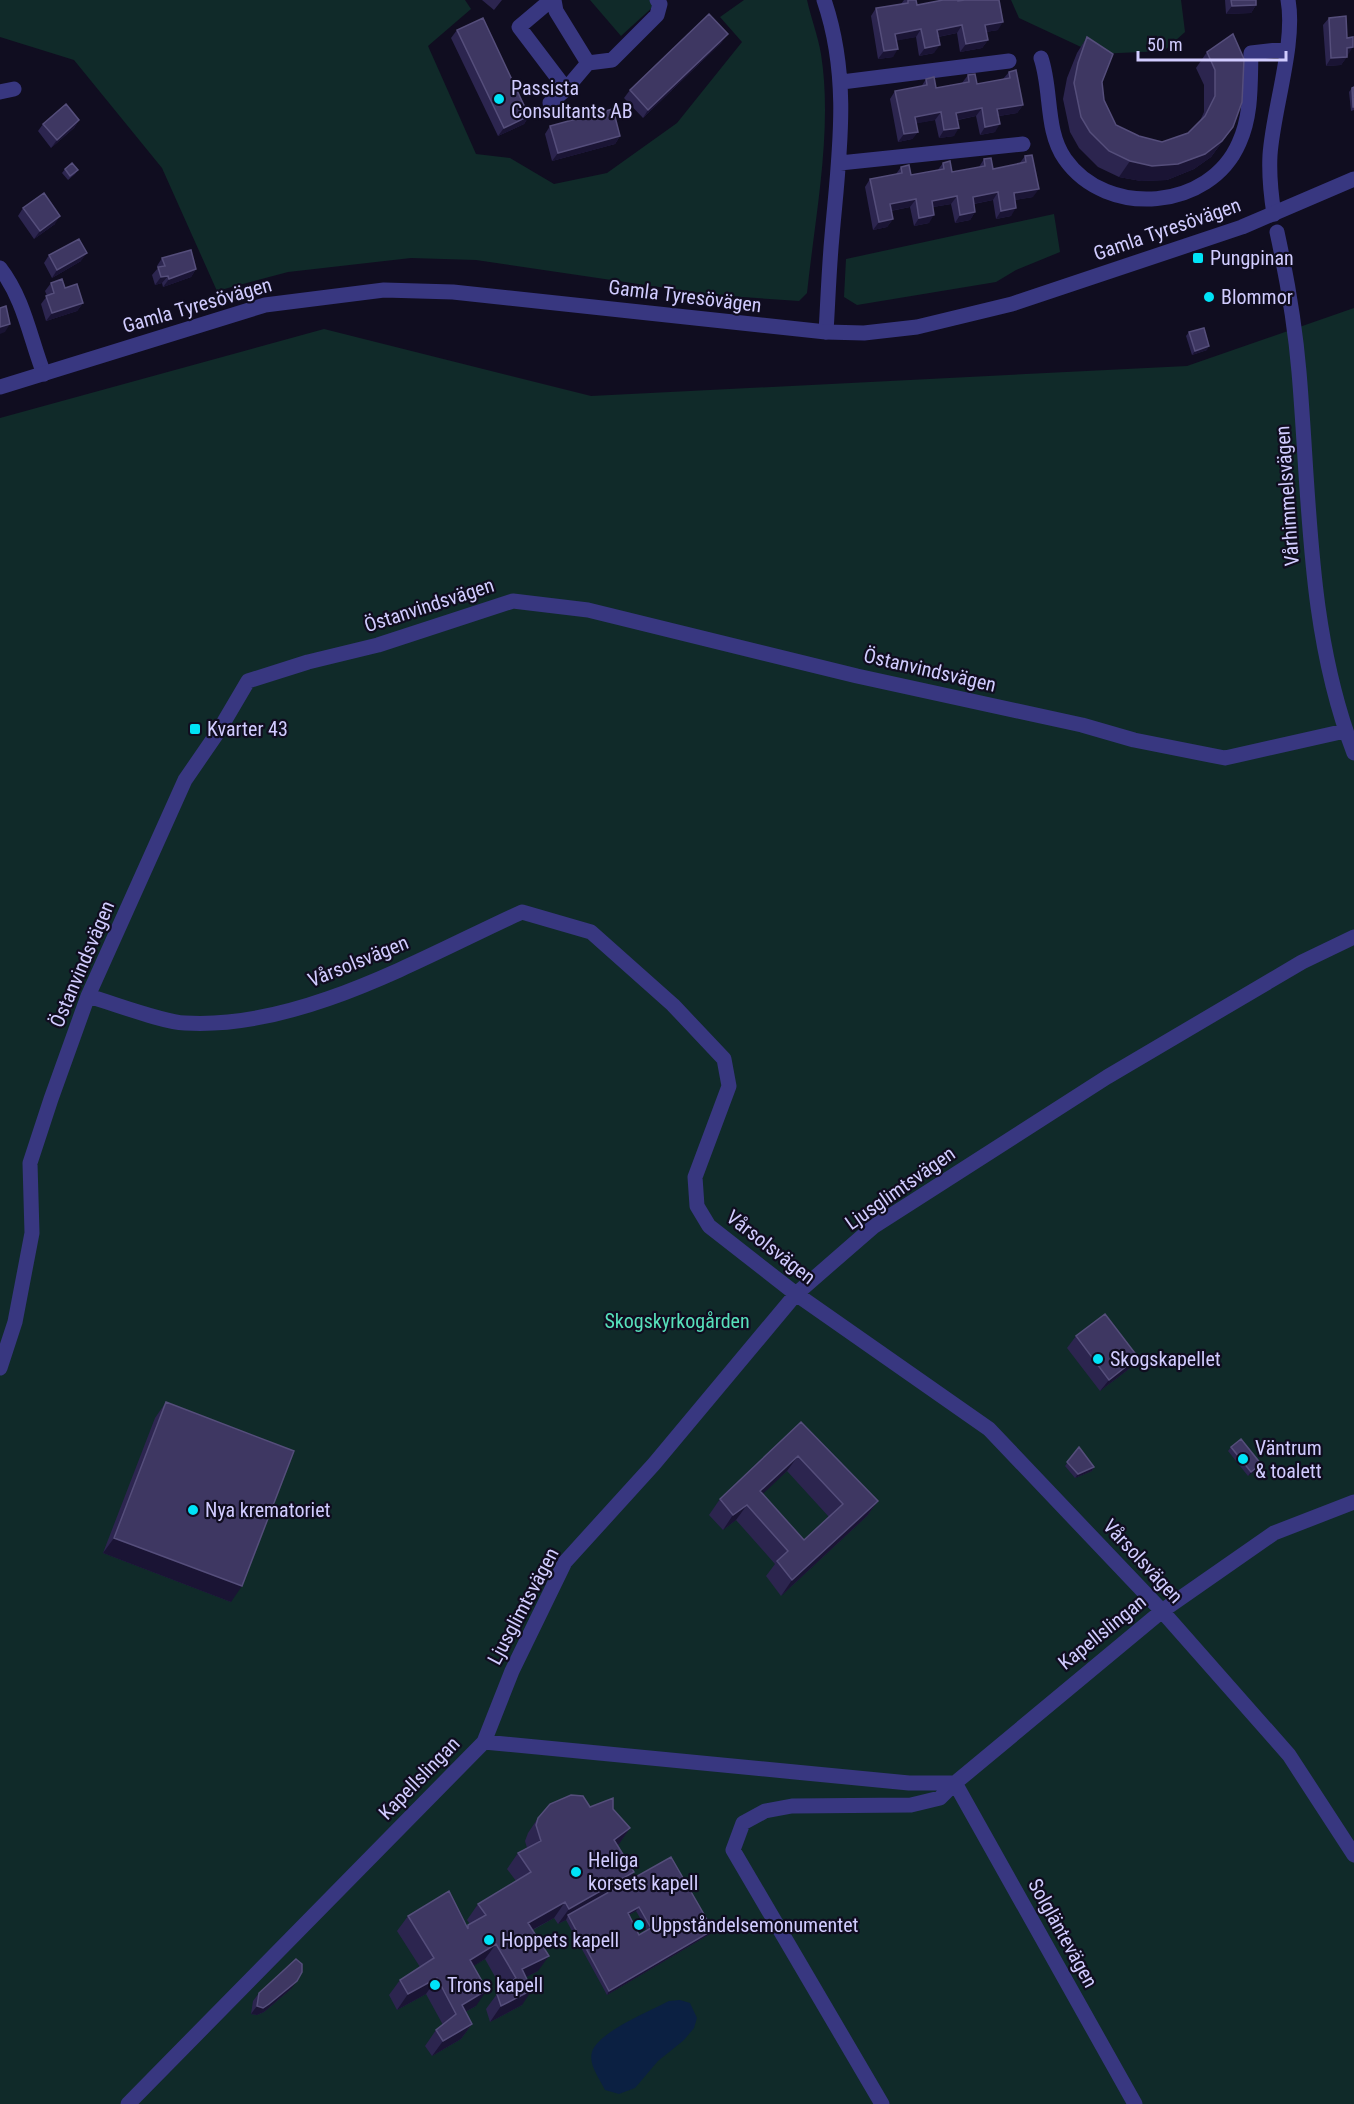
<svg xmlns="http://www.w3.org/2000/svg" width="1354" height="2104" font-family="'Roboto Condensed',sans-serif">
<rect width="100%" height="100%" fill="#100d20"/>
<path fill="#102a29" d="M0,0H465L471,9L428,46L476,154L510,158L554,184L607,173L677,123L742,42L720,17L744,0H807C811,18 818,36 821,54C833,130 815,217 807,293L799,301L713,295L476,260L411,258L288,272L217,291L162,168L74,60L0,37Z
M590,0H651L655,5L621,36Z
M1011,0H1181L1185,32L1164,51L1096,54L1019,18Z
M1054,214L1060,252L1016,270L996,282L857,305L844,297L846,259Z
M1354,308V2104H0V418L324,329L591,396L1187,366Z"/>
<path fill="#0b2042" d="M680,2000L690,2003L697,2018L694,2028L684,2040L658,2061L635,2088L619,2094L605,2090C600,2079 588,2064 592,2052C598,2032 650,2011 669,2001Z"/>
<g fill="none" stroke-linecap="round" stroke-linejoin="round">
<path stroke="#383780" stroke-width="15" d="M551,0L519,27L566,89L588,63
M554,0L556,11L588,63L612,60L657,15L660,4L657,0
M824,0C851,79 839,155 832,236C829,268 828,300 826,332
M1041,58C1052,90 1045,131 1065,159C1107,219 1210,210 1239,143C1252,115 1250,83 1251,53L1286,49
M842,82L1009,61
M0,92L14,89
M550,103L566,89
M840,163L1023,144
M1274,214C1271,195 1269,174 1270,155C1273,110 1296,43 1288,0
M1277,232C1287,278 1295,325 1299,372C1310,500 1307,631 1354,753
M0,268C24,299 30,338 44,374
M88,996C113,1003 162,1022 185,1023C299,1030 421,958 522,912L591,932L673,1005L724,1059L729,1086L695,1177L697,1206L709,1226L796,1294L989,1429L1162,1611L1289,1755L1354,1855
M0,1368L15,1322L32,1233L30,1163L51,1099L88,996L185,780L218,732L248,681L308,662L378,645L513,601L588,610L857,676L1082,725L1134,740L1225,758L1345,731
M484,1742L512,1671L565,1562L654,1464L796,1294L873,1227L1107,1077L1302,962L1354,937
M128,2104L484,1742L909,1783H955L1162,1611L1274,1533L1354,1502
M882,2104L733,1850L743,1823L765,1811L792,1806L911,1805L940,1798L955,1783L1135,2104"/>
<path stroke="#383780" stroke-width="15" d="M0,387L265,305L384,290L453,292L826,332L864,333L917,327L1012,304L1242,227L1354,179"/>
</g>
<path fill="#2c254f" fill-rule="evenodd" d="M482,0H502L494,10Z
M904,0H916L917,5L958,1L998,30L986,32L988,40L982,48L960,52L957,33L938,37L934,53L919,56L916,37L897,40L893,57L878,59L871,16L876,8L901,4Z
M1225,0H1256V5L1251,13L1226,14Z
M1329,18L1348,55L1341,65L1326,66L1323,25Z
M457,30L529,116L524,124L498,136L451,38Z
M1233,34V127L1211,157L1194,169L1167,180L1141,181L1119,177L1098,167L1079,148L1070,132L1063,99L1067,78L1077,53L1087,37L1102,82L1104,100L1116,125L1139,136L1162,142L1188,133L1199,123L1204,112V85L1196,68L1207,52Z
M722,42L643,118L624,98L630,90Z
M1009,72L1023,105L1017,113L999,116L995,132L980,135L976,116L958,120L954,136L939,138L935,120L916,123L918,132L912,139L898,142L890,99L895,91L921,87L926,79L936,88L962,83L968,75L977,84L1003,79Z
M1354,87V110L1351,111L1349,92L1352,88Z
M79,120L74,128L51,148L38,131L43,124Z
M550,126L620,136L615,144L552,161L545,134Z
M1025,156L1033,197L1015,200L1011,216L996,219L993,200L974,204L975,212L970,220L955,223L951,204L933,207L929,223L914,226L910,207L891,211L893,219L887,227L873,230L865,187L870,179L896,174L901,167L911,175L937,171L943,163L952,172L979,167L984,159L993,169L1019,164Z
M65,169L78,170L75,174L68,180L62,173Z
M23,208L55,224L34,239L18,216Z
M49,255L81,261L52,278L44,263Z
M162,258L196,269L191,277L163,287L162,283L155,285L152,275L158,268L157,266Z
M51,283L65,288L83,303L77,311L46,321L41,304L47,296L45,291Z
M1189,332L1207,350L1192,355L1186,336Z
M1076,1336L1138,1357L1129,1369L1100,1391L1067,1348Z
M166,1402L231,1602L103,1553L155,1418Z
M801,1422L878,1501L867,1516L781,1596L766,1576L775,1564L736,1520L723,1530L709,1515L720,1499ZM787,1471L829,1517L804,1540L762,1494Z
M1079,1447L1094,1467L1092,1471L1075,1478L1065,1466Z
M1231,1447L1261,1464L1259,1468L1248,1476L1228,1451Z
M590,1807L613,1809L630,1828L618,1845L634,1872L627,1882L710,1934L607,1995L566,1920L558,1924L554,1918L533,1930L538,1971L526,1977L522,2005L490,2022L486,2009L497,1994L502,1989L485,1959L473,1966L476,2006L465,2012L472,2024L461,2039L432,2056L425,2046L436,2030L443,2025L426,1994L397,2010L389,1995L400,1980L420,1967L397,1931L408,1916L467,1927L470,1924L467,1920L478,1904L516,1881L507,1869L518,1853L527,1848L525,1841L528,1833L538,1818ZM636,1911L647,1930L639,1935L629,1915Z
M291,1989L264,2012L257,2015L251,2014L253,2001L259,1993Z"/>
<path fill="#1a1434" d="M1256,5L1251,13L1226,14L1232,6Z
M1003,22L998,30L979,33L985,25Z
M962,25L957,33L932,38L937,30Z
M921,29L916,37L890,42L895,34Z
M728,34L722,42L643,118L648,110Z
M988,40L982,48L960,52L966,44Z
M940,45L934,53L919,56L925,48Z
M1353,47L1348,55L1341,56L1347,48Z
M898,49L893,57L878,59L884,51Z
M1347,57L1341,65L1326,66L1331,58Z
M1023,105L1017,113L992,117L997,109Z
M982,108L976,116L951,121L956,113Z
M941,112L935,120L909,125L915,117Z
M529,116L524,124L498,136L504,128Z
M79,120L74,128L51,148L57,140Z
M1000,124L995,132L980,135L985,127Z
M1233,127L1211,157L1194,169L1167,180L1141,181L1119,177L1130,161Z
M959,128L954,136L939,138L944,130Z
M918,132L912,139L898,142L904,134Z
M620,136L615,144L552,161L558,153Z
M1039,189L1033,197L1008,201L1014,193Z
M998,192L993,200L967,205L973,197Z
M957,196L951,204L926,208L932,201Z
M916,199L910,207L884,212L890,204Z
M1016,208L1011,216L996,219L1001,211Z
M975,212L970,220L955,223L960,215Z
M934,215L929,223L914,226L919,218Z
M60,216L55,224L34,239L40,231Z
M893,219L887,227L873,230L879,222Z
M87,253L81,261L52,278L57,270Z
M196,269L191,277L163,287L169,279Z
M168,276L162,283L155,285L161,277Z
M83,303L77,311L46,321L52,313Z
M10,324L5,332L0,334V327Z
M1209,346L1207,350L1192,355L1195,351Z
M1138,1357L1129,1369L1100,1391L1109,1380Z
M798,1456L787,1471L749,1507L760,1491Z
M1261,1464L1259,1468L1248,1476L1251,1472Z
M1094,1467L1092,1471L1075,1478L1078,1474Z
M878,1501L867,1516L781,1596L792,1580Z
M747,1505L736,1520L723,1530L733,1515Z
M114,1538L242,1586L231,1602L103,1553Z
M630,1828L619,1844L604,1855L614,1840Z
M634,1872L623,1888L568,1915L566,1920L558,1924L569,1909Z
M565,1902L554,1918L517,1938L528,1923Z
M639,1907L636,1911L625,1917L628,1913Z
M713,1930L710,1934L607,1995L609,1991Z
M496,1944L485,1959L459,1975L470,1960Z
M549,1956L538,1971L511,1985L522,1969Z
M437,1978L426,1994L397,2010L408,1994Z
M297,1981L291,1989L264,2012L257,2015L251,2014L257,2006Z
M487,1990L476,2006L452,2019L462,2005Z
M532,1990L522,2005L490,2022L501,2006Z
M472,2024L461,2039L432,2056L443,2041Z"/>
<path fill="#3e3762" stroke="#554e7b" stroke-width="1.5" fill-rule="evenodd" d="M908,0H916L917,5L943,0H958V1L965,0H999L1003,22L985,25L988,40L966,44L962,25L937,30L940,45L925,48L921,29L895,34L898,49L884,51L876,8L908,3Z
M1231,0H1256V5L1232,6Z
M709,14L728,34L648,110L630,90Z
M1346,16L1347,38L1353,37V47L1347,48V57L1331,58L1329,18Z
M483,18L529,116L504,128L457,30Z
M1233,34L1244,59L1242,102L1233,127L1222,141L1205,154L1178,164L1152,166L1130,161L1109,151L1090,132L1081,117L1074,83L1078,63L1087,37L1113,54L1102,82L1104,100L1116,125L1139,136L1162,142L1188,133L1205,116L1215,96V70L1207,52Z
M1016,70L1023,105L997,109L1000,124L985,127L982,108L956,113L959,128L944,130L941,112L915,117L918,132L904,134L895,91L927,85L926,79L934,77L936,88L969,82L968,75L975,74L977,84L1010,78L1009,72Z
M1354,87V107H1353L1352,88Z
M66,104L79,120L57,140L43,124Z
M613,109L620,136L558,153L550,126Z
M1032,155L1039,189L1014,193L1016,208L1001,211L998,192L973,197L975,212L960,215L957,196L932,201L934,215L919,218L916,199L890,204L893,219L879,222L870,179L902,173L901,167L909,165L911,175L944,169L943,163L950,161L952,172L985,166L984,159L991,158L993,169L1026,162L1025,156Z
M72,163L78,170L70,176L65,169Z
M44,193L60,216L40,231L23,208Z
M79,239L87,253L57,270L49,255Z
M191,250L196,269L169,279L168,276L161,277L158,267L165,266L162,258Z
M62,279L65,288L77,284L83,303L52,313L46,296L54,293L51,283Z
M6,306L10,324L0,327V308Z
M1204,328L1209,346L1195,351L1189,332Z
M1105,1314L1138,1357L1109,1380L1076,1336Z
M166,1402L294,1451L242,1586L114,1538Z
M801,1422L878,1501L792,1580L777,1561L788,1551L747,1505L733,1515L720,1499ZM798,1456L843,1504L804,1540L760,1491Z
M1241,1439L1261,1464L1251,1472L1231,1447Z
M1079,1447L1094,1467L1078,1474L1067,1462Z
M571,1795L583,1796L590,1807L613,1798V1809L630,1828L614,1840L634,1872L569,1909L565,1902L528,1923L549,1956L522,1969L532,1990L501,2006L497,1994L516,1978L496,1944L470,1960L487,1990L462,2005L472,2024L443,2041L436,2030L456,2014L437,1978L408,1994L400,1980L434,1958L408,1916L449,1891L468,1929V1925L486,1915L478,1904L531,1872L518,1853L541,1841L536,1825L538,1818L550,1804Z
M671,1857L713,1930L609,1991L568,1915ZM639,1907L651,1928L639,1935L628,1913Z
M296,1959L302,1964V1972L297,1981L269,2004L263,2008L257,2006L259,1993Z"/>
<g fill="#00e3f7" stroke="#100d20" stroke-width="2">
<circle cx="499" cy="99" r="6"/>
<rect x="1192" y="252" width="12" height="12" rx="3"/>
<circle cx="1209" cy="297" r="6"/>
<rect x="189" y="723" width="12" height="12" rx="3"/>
<circle cx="1098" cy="1359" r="6"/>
<circle cx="1243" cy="1459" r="6"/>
<circle cx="193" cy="1510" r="6"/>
<circle cx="576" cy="1872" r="6"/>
<circle cx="639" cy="1925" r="6"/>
<circle cx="489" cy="1940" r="6"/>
<circle cx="435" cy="1985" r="6"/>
</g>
<g text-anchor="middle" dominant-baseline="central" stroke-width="4.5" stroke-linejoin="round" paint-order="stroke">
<g font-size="20" fill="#d1ccff" stroke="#100d20" text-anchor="start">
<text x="511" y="88">Passista<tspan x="511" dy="23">Consultants AB</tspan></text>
<text x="1210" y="258">Pungpinan</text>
<text x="1221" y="297">Blommor</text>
<text x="207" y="729">Kvarter 43</text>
<text x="1110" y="1359">Skogskapellet</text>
<text x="1255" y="1448">Väntrum<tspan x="1255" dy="23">&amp; toalett</tspan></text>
<text x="205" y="1510">Nya krematoriet</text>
<text x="588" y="1860">Heliga<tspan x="588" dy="23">korsets kapell</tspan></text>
<text x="651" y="1925">Uppståndelsemonumentet</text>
<text x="501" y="1940">Hoppets kapell</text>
<text x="447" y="1985">Trons kapell</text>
</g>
<g font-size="20" fill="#d1ccff" stroke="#100d20">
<text transform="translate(1167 229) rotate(-19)">Gamla Tyresövägen</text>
<text transform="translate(685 296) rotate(7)">Gamla Tyresövägen</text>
<text transform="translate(197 305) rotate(-16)">Gamla Tyresövägen</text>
<text transform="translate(1287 496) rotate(-94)">Vårhimmelsvägen</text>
<text transform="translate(429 605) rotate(-18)">Östanvindsvägen</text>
<text transform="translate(930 670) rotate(13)">Östanvindsvägen</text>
<text transform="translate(358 961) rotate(-22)">Vårsolsvägen</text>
<text transform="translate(82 964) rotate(-67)">Östanvindsvägen</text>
<text transform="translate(900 1188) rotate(-35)">Ljusglimtsvägen</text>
<text transform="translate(771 1247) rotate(38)">Vårsolsvägen</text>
<text transform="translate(1143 1561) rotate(47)">Vårsolsvägen</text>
<text transform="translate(523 1606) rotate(-62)">Ljusglimtsvägen</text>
<text transform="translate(1102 1632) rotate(-39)">Kapellslingan</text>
<text transform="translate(419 1778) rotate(-46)">Kapellslingan</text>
<text transform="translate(1063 1933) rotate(61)">Solgläntevägen</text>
</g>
<g font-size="20" fill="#57e0bb" stroke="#100d20">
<text x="677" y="1321">Skogskyrkogården</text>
</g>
</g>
<path d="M1138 51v9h148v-9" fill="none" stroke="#d1ccff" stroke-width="3"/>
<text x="1147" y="51" font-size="18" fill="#d1ccff" stroke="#100d20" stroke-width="4.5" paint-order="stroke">50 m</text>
</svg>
